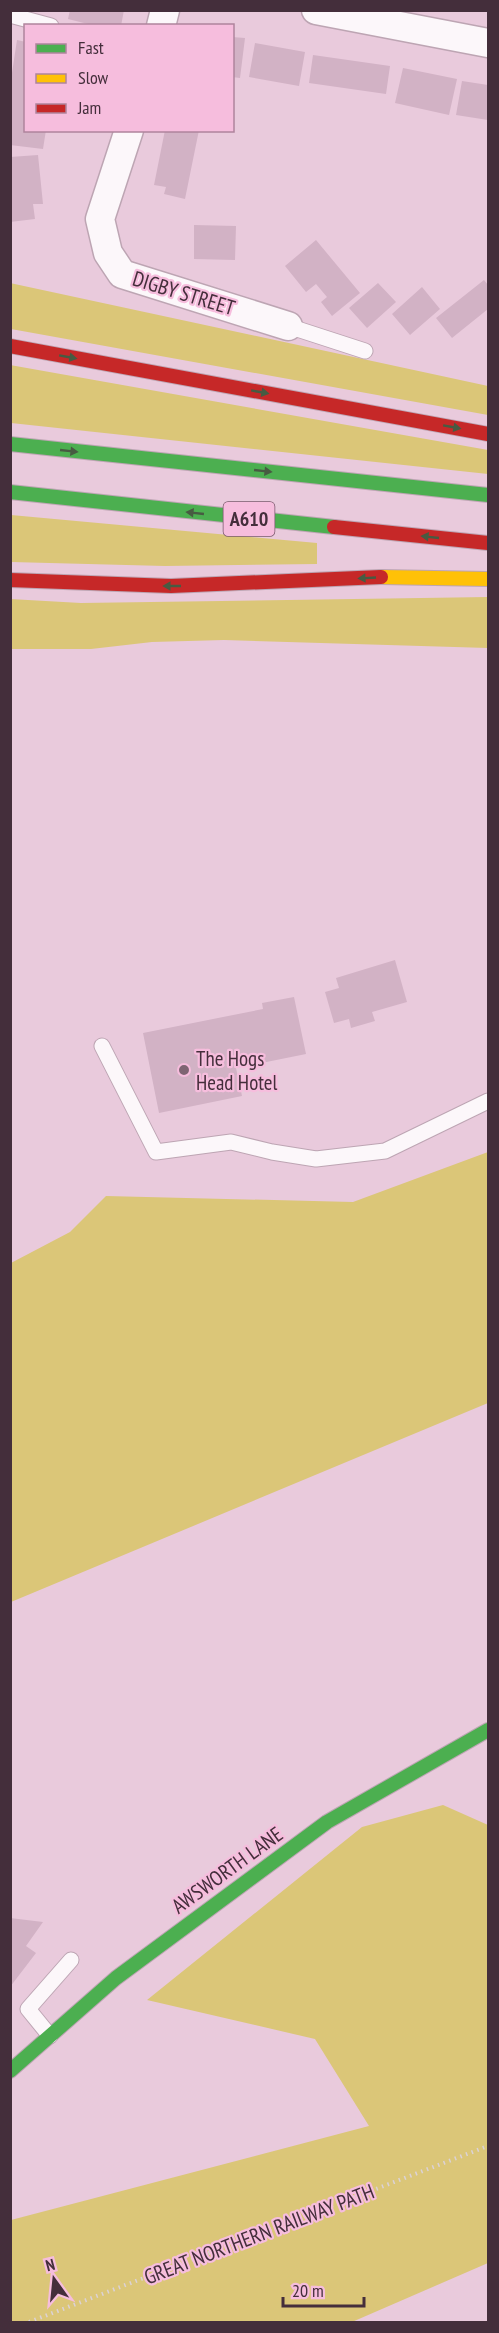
<svg xmlns="http://www.w3.org/2000/svg" width="499" height="2333" font-family="'PT Sans Narrow',sans-serif">
<rect width="100%" height="100%" fill="#e9cadc"/>
<path fill="#dbc678" d="M10,283L488,386V415L11,329Z
M10,365L488,450V474L11,423Z
M11,515L317,543V564L165,566L11,562Z
M488,597V648L224,640L152,642L91,649H11L10,599L81,603Z
M488,1152V1403L11,1602V1263L70,1232L106,1196L353,1202Z
M443,1805L488,1825V2263L352,2322H11V2220L369,2126L315,2039L147,2000L362,1827Z"/>
<path fill="#d2b2c5" d="M70,10H124L121,26H96L68,19Z
M232,37L245,38L240,78L232,77Z
M17,40L26,42V130H46L43,149L10,145V86Z
M255,43L305,52L299,86L249,77Z
M313,55L390,66L386,94L309,83Z
M403,68L457,79L449,115L395,103Z
M462,81L488,85V120L456,115Z
M165,130H199L185,199L164,194L166,187L154,185Z
M38,155L43,204H33L35,219L10,222V157Z
M194,225L236,226L235,260L194,259Z
M316,240L360,293L332,316L321,302L327,297L316,284L306,292L285,266Z
M484,280L488,285V309L452,338L436,318Z
M378,283L396,302L367,328L349,308Z
M422,287L440,309L410,335L392,314Z
M395,960L407,1002L372,1012L375,1021L351,1028L349,1019L334,1023L325,992L339,988L336,978Z
M294,997L306,1054L236,1068L242,1096L159,1113L143,1033L263,1009L262,1003Z
M10,1918L43,1922L26,1946L36,1953L10,1987Z"/>
<g fill="none" stroke-linecap="round" stroke-linejoin="round">
<g stroke="#bda5b3" stroke-width="17">
<path id="lane" d="M10,15L51,26
M288,326L365,351
M102,1046L156,1152L231,1142L272,1152L316,1159L385,1151L488,1101
M50,2036L28,2009L71,1960"/>
</g>
<g stroke="#bda5b3" stroke-width="31">
<path id="street" d="M316,10L488,43
M161,26L165,10
M129,130L100,219L108,253L122,274L288,326"/>
</g>
<g stroke="#bda5b3" stroke-width="16">
<path id="fast" d="M10,444L488,495
M10,492L334,527
M10,2071L116,1978L327,1822L488,1730"/>
</g>
<g stroke="#bda5b3" stroke-width="16">
<path id="slow" d="M381,577L488,579"/>
</g>
<g stroke="#bda5b3" stroke-width="16">
<path id="jam" d="M10,346L488,434
M334,527L488,543
M10,580L171,586L381,577"/>
</g>
<path stroke="#dbd2d7" stroke-width="4" stroke-dasharray="1.5 4.5" stroke-linecap="butt" d="M29,2322L488,2146"/>
<use href="#lane" stroke="#fcf7fa" stroke-width="15"/>
<use href="#street" stroke="#fcf7fa" stroke-width="28"/>
<use href="#fast" stroke="#4caf50" stroke-width="14"/>
<use href="#slow" stroke="#ffc107" stroke-width="14"/>
<use href="#jam" stroke="#c62828" stroke-width="14"/>
</g>
<defs><path id="oneway-solid" d="M-6-.8H1V-3.2L6.5 0L1 3.2V.8H-6Z" transform="scale(1.5)"/></defs>
<g fill="#475b42">
<use href="#oneway-solid" transform="translate(68 357) rotate(10)"/>
<use href="#oneway-solid" transform="translate(260 392) rotate(10)"/>
<use href="#oneway-solid" transform="translate(452 427) rotate(10)"/>
<use href="#oneway-solid" transform="translate(69 451) rotate(6)"/>
<use href="#oneway-solid" transform="translate(263 471) rotate(6)"/>
<use href="#oneway-solid" transform="translate(195 513) rotate(-174)"/>
<use href="#oneway-solid" transform="translate(430 537) rotate(-174)"/>
<use href="#oneway-solid" transform="translate(367 578) rotate(177)"/>
<use href="#oneway-solid" transform="translate(172 586) rotate(180)"/>
</g>
<circle fill="#7e6573" stroke="#f6bddd" stroke-width="2" cx="184" cy="1070" r="6"/>
<g text-anchor="middle" dominant-baseline="central" stroke-width="4.5" stroke-linejoin="round" paint-order="stroke">
<rect fill="#f6bddd" stroke="#79596c" stroke-width="1.5" x="223.5" y="502" width="51" height="34" rx="4.5"/>
<g font-size="20" font-weight="bold" fill="#442e3b">
<text x="249" y="519">A610</text>
</g>
<g font-size="21" fill="#442e3b" stroke="#f6bddd">
<text transform="translate(184 293) rotate(17)">DIGBY STREET</text>
<text transform="translate(227 1870) rotate(-36)">AWSWORTH LANE</text>
<text transform="translate(259 2234) rotate(-21)">GREAT NORTHERN RAILWAY PATH</text>
</g>
<g font-size="21" fill="#442e3b" stroke="#f6bddd" text-anchor="start">
<text x="196" y="1058">The Hogs<tspan x="196" dy="24">Head Hotel</tspan></text>
</g>
</g>
<rect width="499" height="2333" fill="none" stroke="#442e3b" stroke-width="24"/>
<rect x="24" y="24" width="210" height="108" fill="#f6bddd" stroke="#af849c" stroke-width="1.5"/>
<rect x="36" y="44" width="30" height="9" fill="#4caf50" stroke="#af849c" stroke-width="1.5"/>
<text x="78" y="54" font-size="18" fill="#442e3b">Fast</text>
<rect x="36" y="74" width="30" height="9" fill="#ffc107" stroke="#af849c" stroke-width="1.5"/>
<text x="78" y="84" font-size="18" fill="#442e3b">Slow</text>
<rect x="36" y="104" width="30" height="9" fill="#c62828" stroke="#af849c" stroke-width="1.5"/>
<text x="78" y="114" font-size="18" fill="#442e3b">Jam</text>
<g transform="translate(54 2279) rotate(345)" stroke="#f6bddd" stroke-width="4.5" paint-order="stroke">
<path d="M0-4.5L10 22L0 15L-10 22Z" fill="#442e3b"/>
<text y="-9" font-size="16" font-weight="bold" text-anchor="middle" fill="#442e3b">N</text>
</g>
<path d="M283 2297v9h81v-9" fill="none" stroke="#442e3b" stroke-width="3"/>
<text x="292" y="2297" font-size="18" fill="#442e3b" stroke="#f6bddd" stroke-width="4.5" paint-order="stroke">20 m</text>
</svg>
